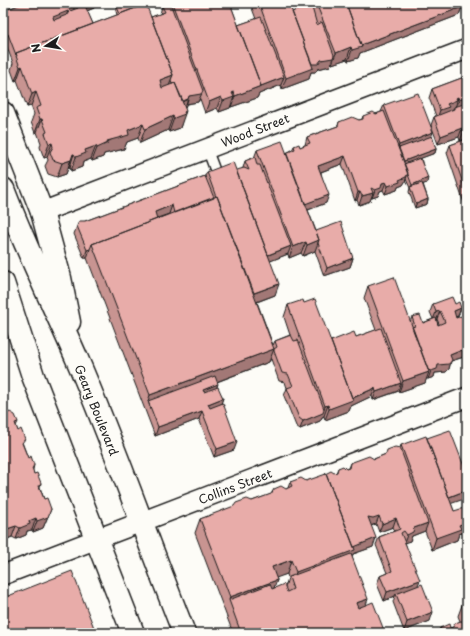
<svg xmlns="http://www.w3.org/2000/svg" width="470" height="636" font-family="'Playpen Sans',sans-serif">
<rect width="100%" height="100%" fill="#fdfcf7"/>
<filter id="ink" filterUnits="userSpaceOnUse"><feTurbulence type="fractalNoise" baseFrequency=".025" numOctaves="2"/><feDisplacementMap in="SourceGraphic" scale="8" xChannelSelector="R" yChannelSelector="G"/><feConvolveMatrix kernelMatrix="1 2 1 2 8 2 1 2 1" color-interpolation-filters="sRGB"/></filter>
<g filter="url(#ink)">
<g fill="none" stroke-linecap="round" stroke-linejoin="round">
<g stroke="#1c1c1c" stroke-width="12">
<path id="lane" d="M207,149L219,181"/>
</g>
<g stroke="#1c1c1c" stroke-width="22">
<path id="street" d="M42,212L467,49
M3,575L467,397"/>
</g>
<g stroke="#1c1c1c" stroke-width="25">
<path id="secondary" d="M3,113L42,212"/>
</g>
<g stroke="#1c1c1c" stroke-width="25">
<path id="primary" d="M3,189C25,247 52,302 77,359C116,449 148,542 184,633
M42,212L60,278L69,322
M3,283L33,376L133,633"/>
</g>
<use href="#lane" stroke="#fdfcf7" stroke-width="9"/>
<use href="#street" stroke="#fdfcf7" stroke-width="19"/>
<use href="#secondary" stroke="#fdfcf7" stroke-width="22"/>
<use href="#primary" stroke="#fdfcf7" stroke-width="22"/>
</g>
<path fill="#c89491" stroke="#1c1c1c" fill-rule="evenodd" d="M24,3H95L96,4L94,8L87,11L93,24L117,15L116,11L117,7L123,5V3H136L138,7L151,17L160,14L162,6L165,5L166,3H230L238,25L256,19L250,3H289L292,12L308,5L307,3H373V4L462,7L459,15L360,53L358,58L348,61L347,59L332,64L331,63L330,66L318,69L315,72H311L309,79L282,89L281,85L259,94L257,98L231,107L230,106V108L219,112L217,108L205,113L200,99L198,102L186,104L181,125L180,128L169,132L168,130L140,143L138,138L127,142L124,149L104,154L103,157L92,161L91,159L83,162L82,167L71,171L70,167L68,168L66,174L57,177L48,174L45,166L48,160L47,157L44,158L40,147L41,143L37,132L35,133L31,122L34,114L31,106L27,107L17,80L15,81L11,70L13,63L5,42L3,43V11Z
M467,76V138L460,141L459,137L438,144L431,125L434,117L436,116L429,98L432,89Z
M384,105L432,136L436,149L435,153L421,158L427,183L423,184L428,199L427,204L415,208L409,192L410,188L406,179L403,185L398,187L397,190L385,194L383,190L380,191L378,196L372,198H371L370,201L359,205L357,200L355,201L342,164L321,172L326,203L308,210L316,231L353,258L350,267L324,276L315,251L303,256L301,253L289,258L288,254L270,261L275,295L257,302L273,345L275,341L290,335L284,317L288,305L304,303L331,341L356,337L376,330L364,298L368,286L410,322L412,317L423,323L433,319L430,312L433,304H455L461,308L458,316L456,317V318L467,324V356L451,361L449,369L446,372L435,373L434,377L428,379H426L425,383L399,392V391L373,400L372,396L351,406L349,411L325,420L324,416L322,417L320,421L300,429L296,426L284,396L287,388L285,382L279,381L271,359L269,362L217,382V387L223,398L221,403L234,450L214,457L199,419L155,436L87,258H84L74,234L77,226L85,221L205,176L207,172H237L243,168L245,161L254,158L257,150L286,153L292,150L294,146L300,147L305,145L307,137L338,126L339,122L359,120L362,119L363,116L376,114L381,112ZM169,214V215L157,219V218ZM436,319H437L439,324L438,325Z
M467,139V212L447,153L450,145Z
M3,404L7,414L18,422L16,426L28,458L34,465L33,470L34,474L41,483L40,487L44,499L51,509L43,528L33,532L32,530L27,531L26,535L16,539L12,537L3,541Z
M401,445L451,503L454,511L467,516V526L465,532L459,534L457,540L432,550L425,531L412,536L410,541L405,542L417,586L430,621L404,631L393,602L395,596L384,601L377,584L380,576L387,573L376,545L379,537L395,531L393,527L379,532L376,524L371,526L373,547L353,554L352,557L366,605L385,633H233L195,533L200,519L252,501L286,489L288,488L290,482L306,481L336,473L338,468L346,469L348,468L350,463L374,459L400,448ZM287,574L288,578L285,587L274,588L277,580L276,577Z
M467,598V633H438L440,628H450L453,627L460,621L458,616L462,605Z"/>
<path fill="#a27876" stroke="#1c1c1c" d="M75,3H76L73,11H68L65,19L50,25L53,17L68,6Z
M96,4L94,8L81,13L83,9Z
M462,7L459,15L360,53L358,58L348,61L352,50L361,45Z
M8,34L5,42L3,43V38L4,35Z
M351,47L347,59L332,64L336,53Z
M334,55L330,66L318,69L315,72H311L309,79L282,89L286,78L310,64L321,60Z
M22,66L17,80L15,81L20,67Z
M173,75L168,89L155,93L160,80Z
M284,77L281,85L259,94L257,98L231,107L235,96Z
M203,91L198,102L186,104L189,96Z
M36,92L31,106L27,107L32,94Z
M234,92L232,97H234L230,108L219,112L223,101L232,93Z
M221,97L217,108L205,113L209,102Z
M458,97L456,105L453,109L437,119L440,110L447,104L456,98Z
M467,97V104L456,108L459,100Z
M188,99L185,108L182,102Z
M186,111L180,128L169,132L174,118Z
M173,116L168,130L140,143L145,129Z
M40,119H42L37,132L35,133Z
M143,124L138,138L127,142L124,149L104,154L103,157L92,161L97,148L128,130Z
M462,128L459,137L438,144L441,136Z
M467,131V138L460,141L463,133Z
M433,132L430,141L399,148L398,153L396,154L399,145Z
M52,143L47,157L44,158L49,144Z
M96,146L91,159L83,162L82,167L71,171L76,157L85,150Z
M436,149L435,153L403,165L404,161Z
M73,154H74L70,167L68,168Z
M345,156L342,164L315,174L318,166Z
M71,160L66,174L57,177L62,163Z
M408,173L405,182L403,185L398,187L397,190L385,194L388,186L399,180Z
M428,178L427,183L410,189L412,185Z
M386,182L383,190L380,191L378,196L372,198L375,190L382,183Z
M358,192H360L357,200L355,201Z
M373,193L370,201L359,205L362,196Z
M329,195L326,203L300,213L303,204Z
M428,199L427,204L415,208L416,204Z
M172,205L169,214L152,220L155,212Z
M319,240L315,251L303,256L307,245Z
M306,242L301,253L289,258L293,247Z
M291,246L288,254L263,264L266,256Z
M90,249L87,258H84L87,250Z
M353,258L350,267L324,276L327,268Z
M279,284L275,295L248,305L252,294Z
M461,308L458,316L451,319L454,311Z
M440,311L437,319L433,320L436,312Z
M467,348V356L451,361L449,369L446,372L435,373L434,377L428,379L431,371L438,365L450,355Z
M274,349L269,362L150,407L148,401L150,395Z
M429,372L425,383L399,392L403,381Z
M401,383L398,391L373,400L376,392Z
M218,384L215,392L200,398L203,390Z
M375,388L372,396L351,406L349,411L325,420L329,409Z
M223,398L220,407L205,412L208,404Z
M328,405L324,416L322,417L320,421L300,429L303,421L322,413L325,406Z
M202,411L199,419L155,436L158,427Z
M237,442L234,450L214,457L217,449Z
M467,490V498L444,506L447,498Z
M51,509L43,528L33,532L37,521Z
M379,516L376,524L370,526L368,517Z
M36,518L32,530L27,531L26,535L16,539L20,528L29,521Z
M396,518L393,527L379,532L382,524Z
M467,522V526L465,532L459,534L457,540L432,550L436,538L459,525Z
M428,523L425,531L412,536L410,541L404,543L407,535L414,528Z
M16,526L12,537L3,541V533L4,530Z
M376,538L373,547L353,554L350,564L291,586L296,572L350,548Z
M291,560L287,574L268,581L272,567Z
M277,580L272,593L229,600L230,597Z
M420,580L417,588L396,594L395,596L384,601L387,592Z
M368,599L364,610L352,615L356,603Z
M433,612L430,621L404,631L407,622Z
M261,628L257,633H241Z"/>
<path fill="#e8aca9" stroke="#1c1c1c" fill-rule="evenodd" d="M24,3H75L68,6L70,11L78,8L76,3H84L93,24L16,53V55L8,34L4,35L3,33V11ZM68,11L69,14L54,20L53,17Z
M84,3H95L96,4L86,8Z
M126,3H136L138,7L120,14L117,7L126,4Z
M170,3L203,91L201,94L189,96L188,99L183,101L175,83L172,84L171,80L173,75L151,17L165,12L162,6Z
M172,3H230L261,86L235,96L234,92L232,93L234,97L223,101L221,97L209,102Z
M259,3H289L313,68L286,78Z
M316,3H346L362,47L352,50L351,47L336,53Z
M346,3H373V4L376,3H460L462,7L361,45Z
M146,4L173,75L160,80L162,88L175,83L186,111L184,112L185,114L174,118L173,116L145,129L143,124L128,130L129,135L107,141L108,143L97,148L96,146L85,150L86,153L76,157L74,154H73L71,160L62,163L53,160L50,152L53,147L52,143L49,144L45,133L47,132L42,119H40L36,108L41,106L36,92L32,94L22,66L20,67L16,56H17L16,53Z
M311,4L317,25L322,22L334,55L333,58L321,60L318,64H312L292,12Z
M261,17L284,77L261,86L238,25Z
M467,76V97L459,100L458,97L456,98L457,100L447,104L449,107L440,110L432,89Z
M418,93L433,132L399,145L384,105Z
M467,103V131L463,133L462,128L441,136L434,117L454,109V107Z
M384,111L408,173L406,177L399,180L400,182L388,186L386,182L382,183L381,188L375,190L371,188L373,193L362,196L360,192H358L345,156L318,166L329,195L305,204L286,153L295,149L294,146L299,144L300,147L310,143L307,137L338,126L339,122L352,117L359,120L363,119V116L373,112L376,114Z
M432,136L436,149L404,161L399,148Z
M467,139V195L450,145Z
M282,141L319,240L307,245L306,242L293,247L257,150Z
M255,157L257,165H260L291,246L268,255L237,172V170L244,168L249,170L245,161Z
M420,158L428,178L412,185L404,164Z
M233,162L279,284L254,293L217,196L216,197L207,172Z
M205,176L214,198L174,213L172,205L155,212L157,219L92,244L90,249L87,250L77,226L79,221H85Z
M422,183L428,199L416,204L410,187Z
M217,196L274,349L150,395L92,244Z
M341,222L353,258L327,268L318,243L319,240L316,231Z
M394,277L429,372L403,381L368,286Z
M452,297L455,304L459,302L461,308L454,311L456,318L464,315L467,324V348L450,355L452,360L449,364L438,365L437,369L431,371L428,370L412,327L415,326L412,317L420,315L423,323L436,318L438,325L445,322L440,311L436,312L433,304Z
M315,299L353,400L329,409L328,405L325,406L288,305L303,300L304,303Z
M381,328L401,383L376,392L375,388L352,398L331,341L354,332L356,337Z
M291,335L294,341L298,340L324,409L323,413L303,421L299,418L287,388L293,386L288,374L282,373L274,351V349L277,347L275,341Z
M215,376L218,384L203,390L204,392L218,387L223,398L208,404L210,408L223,403L237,442L217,449L202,411L158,427L148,401Z
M3,404L7,414L3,415Z
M10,412L15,415L18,422L15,423L18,431L21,429L25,439L22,443L28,458L31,456L34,465L32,469L34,474L37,473L41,483L39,486L44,499L47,498L51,509L48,517L37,521L36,518L29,521L30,524L20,528L16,526L4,530L3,528V415Z
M450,430L467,474V490L449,497L427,438Z
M426,436L454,511L464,508L467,516V522L459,525L461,529L436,538L401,445Z
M395,447L400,448L428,523L414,528L413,532L407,535L404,531L401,533L420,580L387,592L380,576L392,571L379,537L400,529L396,518L382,524L379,516L373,518L368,517L376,538L354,547L326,474H325L331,471L334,473L337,472L338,468L343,466L346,469L349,468L350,463L369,456L374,459L386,454L387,450Z
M326,474L355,550L296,572L291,560L272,567L277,580L230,597L200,519L234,506L236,503L247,499L252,501L271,494L274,489L281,486L286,489L292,486L290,482L301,478L306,481Z
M351,554L368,599L356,603L358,608L373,602L385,633H258L261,628L241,633L229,600L270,584L272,589L284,584L287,592L293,589L289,577Z
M72,571L96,633H3V598Z
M422,584L433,612L407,622L396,594Z
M466,598H467V619L462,605Z
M461,621L466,622L467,625V633H442L440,628L449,624L450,628L453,627L455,623Z"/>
</g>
<g text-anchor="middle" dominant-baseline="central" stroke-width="3" stroke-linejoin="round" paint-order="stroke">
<g font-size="12" fill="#1c1c1c" stroke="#fdfcf7">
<text transform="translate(255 130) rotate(-21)">Wood Street</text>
<text transform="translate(97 410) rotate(68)">Geary Boulevard</text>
<text transform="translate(235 486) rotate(-21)">Collins Street</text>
</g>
</g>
<rect width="470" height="636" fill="none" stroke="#fdfcf7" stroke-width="16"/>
<rect x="8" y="8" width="454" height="620" fill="none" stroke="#1c1c1c" stroke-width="1.5" filter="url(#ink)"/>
<g transform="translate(46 46) rotate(258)" stroke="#fdfcf7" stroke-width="3" paint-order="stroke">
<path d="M0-3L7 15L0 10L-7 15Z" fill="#1c1c1c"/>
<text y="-6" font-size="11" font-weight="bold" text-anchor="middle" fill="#1c1c1c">N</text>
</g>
</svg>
